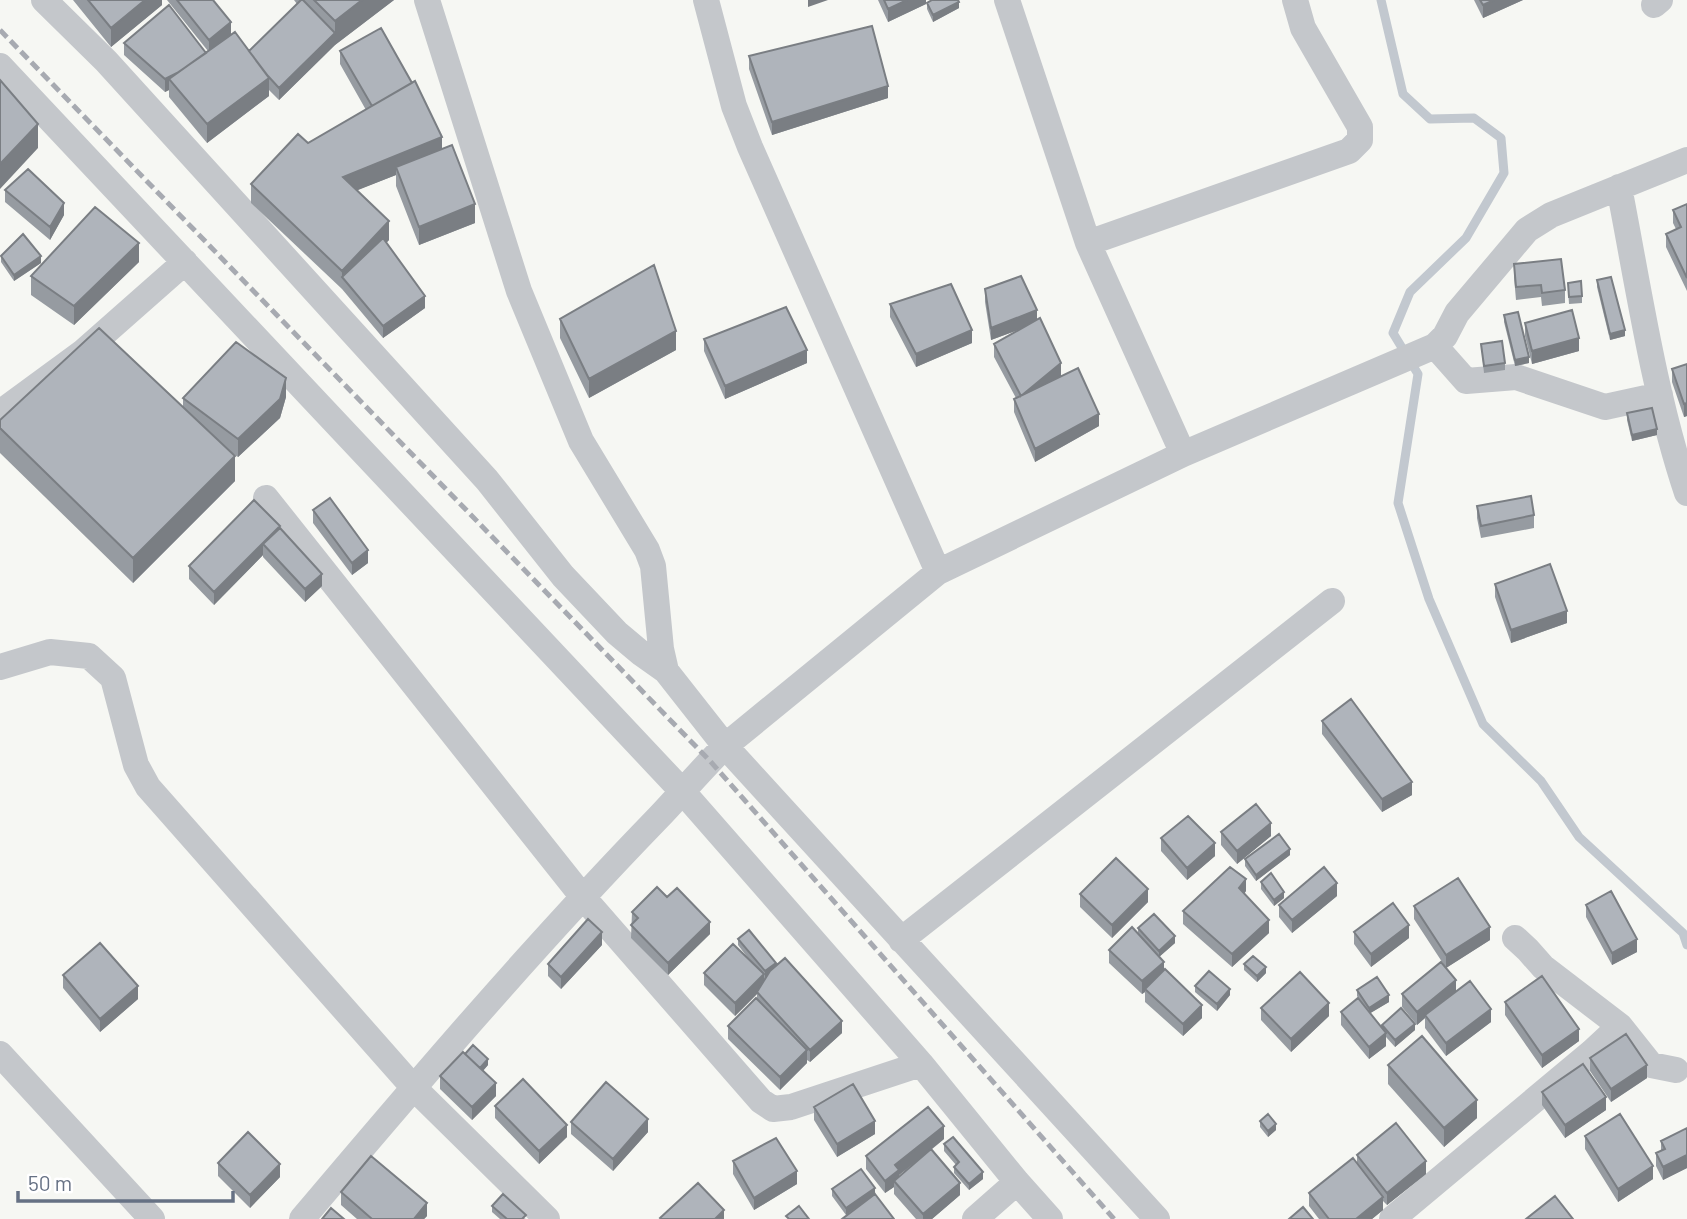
<svg xmlns="http://www.w3.org/2000/svg" width="1687" height="1219" font-family="Barlow,sans-serif">
<rect width="100%" height="100%" fill="#f6f7f3"/>
<g fill="none" stroke-linecap="round" stroke-linejoin="round">
<path stroke="#c2c8cf" stroke-width="9" d="M1381,0L1403,94L1430,119L1474,118L1501,138L1504,173L1466,238L1410,292L1393,333L1418,374L1398,503L1429,599L1483,724L1541,781L1579,837L1683,933L1687,945"/>
<path stroke="#c4c7cb" stroke-width="26" d="M44,0L106,61L487,480L563,576L617,633L642,654L666,671
M427,0L519,291L581,441L647,550L653,566L661,649L666,671L725,746L1157,1219
M706,0L734,106L750,147L938,572
M1007,0L1088,243L1183,454
M1654,5L1660,0
M0,66L683,792L921,1064L1017,1182L1050,1219
M1619,187C1639,290 1654,394 1687,493
M1088,243L1349,151L1360,140V127L1303,28L1295,0
M1435,346L1466,381L1516,377L1605,407L1660,395
M0,413L83,352L185,262
M266,498L582,896L761,1101L773,1109L791,1107L921,1064
M0,667L50,652L89,656L113,678L136,765L148,787L413,1087L547,1219
M1515,938L1528,950L1543,967L1620,1026L1651,1065L1676,1070
M901,940L1332,601
M0,1054L152,1219
M302,1219C417,1083 532,948 656,820C679,796 701,770 725,746L938,572L1183,454L1435,346L1445,336L1457,313L1527,230L1551,215L1687,160
M975,1219L1017,1182
M1392,1219L1592,1052L1620,1026"/>
<path stroke="#a7aab1" stroke-width="5" stroke-dasharray="10 5" stroke-linecap="butt" d="M0,30L710,761L1114,1219"/>
</g>
<path fill="#969ba1" fill-rule="evenodd" d="M73,0H162V5L111,47Z
M167,0H213L231,35L249,51L297,4L294,0H394L335,45L279,100L269,90V96L207,143L169,97V90L165,92L124,55V43L206,53L208,51Z
M878,0H926V4L888,22Z
M1474,0H1523L1483,18Z
M927,3L959,8L933,22L927,9Z
M340,51L442,149L475,223L419,245L396,186V175L357,190L389,240L386,243L425,308L383,338L342,289L251,203V184L308,143L366,110L340,64Z
M749,56L888,98L772,135L749,69Z
M5,190L64,215L50,240L5,202Z
M1687,204V291L1666,247V234L1676,229L1673,223V210Z
M1,256L41,263L14,281L1,262Z
M139,262L74,325L31,295V276Z
M1514,264L1565,290V303L1542,306L1541,297L1516,300L1514,277Z
M1597,280L1625,336L1610,340L1597,287Z
M985,289L1037,320L1061,376L1099,426L1035,462L1014,412V399L1016,398L994,357V344L1021,329L991,340L985,302Z
M1568,289L1582,296V303L1569,304Z
M890,304L972,343L916,367L890,317Z
M1504,315L1529,363L1515,366L1504,322Z
M560,319L676,350L589,398L560,338Z
M1525,323L1579,351L1532,364L1525,336Z
M704,339L807,363L725,399L704,351Z
M1481,344L1505,363V370L1484,373Z
M1687,364V416L1684,417L1672,382V369Z
M286,397L280,418L238,457L229,451L235,481L133,583L0,453V420L183,407V398Z
M1627,413L1657,435L1632,441L1627,420Z
M1477,506L1534,515V528L1481,538L1477,518Z
M313,510L368,563L352,575L313,523Z
M280,529L322,586L305,602L263,557V555L214,605L189,579V566Z
M1495,584L1567,623L1511,643L1495,597Z
M1322,721L1412,795L1382,812L1322,734Z
M1221,832L1271,836L1237,864L1221,845Z
M1161,838L1215,856L1187,880L1161,851Z
M1290,855L1256,881L1245,866V859Z
M1261,882L1284,898L1274,906L1261,889Z
M1246,891L1244,894L1269,933L1232,967L1183,924V911Z
M1080,894L1148,902L1112,938L1080,907Z
M1337,896L1292,933L1279,917V905Z
M667,897L710,934L668,975L631,938L632,912Z
M1586,905L1637,952L1612,965L1586,917Z
M1414,906L1490,940L1446,968L1414,919Z
M1138,928L1175,943L1159,957L1164,970L1202,1018L1183,1036L1145,1002V992L1142,994L1109,963V950L1138,934Z
M1354,932L1409,938L1371,967L1354,944Z
M738,939L776,966L842,1033L810,1062L807,1060V1063L780,1090L728,1039V1026L757,1000V994L735,1016L704,985V973L751,962L738,945Z
M602,945L561,989L548,976V964Z
M1244,964L1266,973L1257,982L1244,970Z
M63,975L138,999L100,1032L63,988Z
M1195,986L1230,995L1217,1011L1195,992Z
M1357,990L1389,1002L1370,1013L1382,1027V1025L1415,1030L1395,1047L1386,1037V1046L1369,1059L1341,1025V1012L1359,999L1357,996Z
M1456,992L1491,1022L1446,1056L1425,1028V1018L1417,1025L1402,1007V994Z
M1505,1002L1579,1041L1542,1068L1505,1015Z
M1261,1008L1329,1016L1291,1052L1261,1020Z
M1590,1058L1647,1078L1611,1102L1590,1071Z
M488,1065L483,1071L496,1096L472,1120L440,1089V1076Z
M1388,1065L1477,1118L1444,1147L1388,1084Z
M1542,1092L1606,1110L1565,1138L1542,1105Z
M495,1106L567,1137L539,1164L495,1118Z
M814,1107L875,1134L837,1157L814,1120Z
M1260,1121L1276,1130L1268,1137L1260,1127Z
M571,1122L648,1132L613,1171L571,1134Z
M1687,1128V1168L1663,1180L1656,1166V1153L1661,1151V1141Z
M1585,1136L1653,1179L1618,1202L1585,1149Z
M944,1139L931,1150L960,1195L932,1219H916L894,1194V1187L885,1193L866,1169V1156ZM926,1154L899,1177V1175Z
M944,1144L983,1179L969,1190L954,1173V1167L956,1165L944,1151Z
M1357,1155L1426,1174L1387,1205L1383,1201V1210L1372,1219H1319L1309,1206V1193L1357,1163Z
M733,1161L797,1184L754,1210L733,1174Z
M218,1163L280,1177L250,1208L218,1176Z
M832,1189L875,1194L846,1215L832,1196Z
M341,1192L427,1216L424,1219H357L341,1205Z
M492,1206L526,1219H500L492,1212Z"/>
<path fill="#7a7e83" d="M145,0H162V5L111,47V28Z
M362,0H394L335,45L279,100V88L335,33V21Z
M808,0H828L808,7Z
M907,0H926V4L888,22V9Z
M1494,0H1523L1483,18V5Z
M959,2V8L933,22V15Z
M231,22V35L209,53V40Z
M209,57L169,79V90L165,92V79Z
M269,78V96L207,143V124Z
M888,86V98L772,135V122Z
M38,124V148L0,189V164Z
M442,137V155L396,167V175L343,196V177Z
M64,203V215L50,240V227Z
M475,204V223L419,245V227Z
M389,221V240L347,283L342,277V271Z
M139,243V262L74,325V306Z
M41,256V263L14,281V275Z
M425,296V308L383,338V326Z
M1037,310V323L991,340V328Z
M972,330V343L916,367V354Z
M1625,330V336L1610,340V334Z
M676,331V350L589,398V379Z
M1579,338V351L1532,364V351Z
M807,350V363L725,399V386Z
M1529,357V363L1515,366V360Z
M1061,363V376L1021,396Z
M286,378V397L280,418L238,457V439Z
M1687,403V416L1684,417V404Z
M1099,414V426L1035,462V449Z
M1657,429V435L1632,441V435Z
M235,456V481L133,583V558Z
M280,526V539L263,544V555L214,605V592Z
M368,550V563L352,575V563Z
M322,574V586L305,602V589Z
M1567,611V623L1511,643V630Z
M1412,782V795L1382,812V799Z
M1271,823V836L1237,864V851Z
M1215,843V856L1187,880V868Z
M1290,849V855L1256,881V875Z
M1246,879V891L1239,901V888Z
M1337,883V896L1292,933V920Z
M1148,889V902L1112,938V925Z
M1284,892V898L1274,906V900Z
M1269,920V933L1232,967V954Z
M710,922V934L668,975V963Z
M1409,925V938L1371,967V954Z
M1490,927V940L1446,968V955Z
M602,932V945L561,989V977Z
M1175,936V943L1159,957V951Z
M1637,939V952L1612,965V953Z
M1164,962V974L1145,989V992L1142,994V981Z
M776,963V969L765,978V971Z
M1266,967V973L1257,982V976Z
M764,974V987L735,1016V1003Z
M1456,980V992L1425,1015V1018L1417,1025V1012Z
M138,986V999L100,1032V1019Z
M1230,989V995L1217,1011V1004Z
M1389,995V1002L1369,1014V1008Z
M1329,1003V1016L1291,1052V1039Z
M1202,1005V1018L1183,1036V1024Z
M1491,1009V1022L1446,1056V1043Z
M842,1021V1033L810,1062V1050Z
M1415,1024V1030L1395,1047V1040Z
M1579,1029V1041L1542,1068V1055Z
M1386,1033V1046L1369,1059V1047Z
M807,1050V1063L780,1090V1077Z
M488,1059V1065L479,1075V1068Z
M1647,1065V1078L1611,1102V1089Z
M496,1083V1096L472,1120V1107Z
M1606,1097V1110L1565,1138V1125Z
M1477,1100V1118L1444,1147V1128Z
M648,1119V1132L613,1171V1159Z
M875,1121V1134L837,1157V1144Z
M1276,1124V1130L1268,1137V1131Z
M567,1125V1137L539,1164V1151Z
M944,1126V1139L899,1175V1182L894,1181V1187L885,1193V1181L895,1165Z
M1687,1155V1168L1663,1180V1167Z
M1426,1161V1174L1387,1205V1193Z
M280,1164V1177L250,1208V1195Z
M1653,1166V1179L1618,1202V1189Z
M797,1171V1184L754,1210V1198Z
M983,1172V1179L969,1190V1184Z
M960,1183V1195L932,1219H923V1214Z
M875,1188V1194L846,1215V1208Z
M1383,1197V1210L1372,1219H1356Z
M427,1203V1216L424,1219H414Z
M724,1210V1219H715Z"/>
<path fill="#afb4bb" stroke="#7a7e83" stroke-width="2" d="M88,0H145L111,28Z
M177,0H213L231,22L209,40Z
M301,0H303L335,33L279,88L268,76L249,51Z
M314,0H362L335,21Z
M884,0H907L888,9Z
M932,0H958L959,2L933,15L927,3Z
M1480,0H1494L1483,5Z
M169,5L206,53L177,73L165,79L124,43Z
M872,26L888,86L772,122L749,56Z
M381,28L412,83L372,106L340,51Z
M235,32L269,78L207,124L169,79Z
M0,80L38,124L0,164Z
M415,81L442,137L343,177L389,221L342,271L251,184L298,134L308,143Z
M452,145L475,204L419,227L396,167Z
M28,169L64,203L50,227L5,190Z
M1687,204V278L1666,234L1681,227L1673,210Z
M95,207L139,243L74,306L31,276Z
M23,234L41,256L14,275L1,256Z
M383,238L425,296L383,326L342,277Z
M1561,259L1565,290L1542,293L1541,285L1516,287L1514,264Z
M654,265L676,331L589,379L560,319Z
M1021,276L1037,310L991,328L985,289Z
M1611,277L1625,330L1610,334L1597,280Z
M1581,281L1582,296L1569,297L1568,283Z
M951,284L972,330L916,354L890,304Z
M786,307L807,350L725,386L704,339Z
M1572,310L1579,338L1532,351L1525,323Z
M1518,312L1529,357L1515,360L1504,315Z
M1040,318L1061,363L1021,396L994,344Z
M99,328L235,456L133,558L0,428V420Z
M1502,341L1505,363L1484,366L1481,344Z
M236,342L286,378L280,399L238,439L183,398Z
M1687,364V403L1684,404L1672,369Z
M1078,368L1099,414L1035,449L1014,399Z
M1652,408L1657,429L1632,435L1627,413Z
M1531,496L1534,515L1481,526L1477,506Z
M330,498L368,550L352,563L313,510Z
M254,500L280,526L214,592L189,566Z
M280,528L322,574L305,589L263,544Z
M1550,564L1567,611L1511,630L1495,584Z
M1351,699L1412,782L1382,799L1322,721Z
M1256,804L1271,823L1237,851L1221,832Z
M1188,816L1215,843L1187,868L1161,838Z
M1279,834L1290,849L1256,875L1245,859Z
M1116,858L1148,889L1112,925L1080,894Z
M1230,867L1246,879L1239,888L1269,920L1232,954L1183,911Z
M1324,867L1337,883L1292,920L1279,905Z
M1271,873L1284,892L1274,900L1261,882Z
M1458,878L1490,927L1446,955L1414,906Z
M657,887L667,897L677,888L710,922L668,963L631,925L638,918L632,912Z
M1611,891L1637,939L1612,953L1586,905Z
M1393,903L1409,925L1371,954L1354,932Z
M1154,914L1175,936L1159,951L1138,928Z
M588,919L602,932L561,977L548,964Z
M1132,927L1164,962L1142,981L1109,950Z
M749,930L776,963L765,971L738,939Z
M100,943L138,986L100,1019L63,975Z
M733,944L764,974L735,1003L704,973Z
M1253,956L1266,967L1257,976L1244,964Z
M785,958L842,1021L810,1050L757,992L770,971Z
M1441,962L1456,980L1417,1012L1402,994Z
M1165,969L1202,1005L1183,1024L1145,989Z
M1209,971L1230,989L1217,1004L1195,986Z
M1300,972L1329,1003L1291,1039L1261,1008Z
M1542,976L1579,1029L1542,1055L1505,1002Z
M1377,977L1389,995L1369,1008L1357,990Z
M1470,981L1491,1009L1446,1043L1425,1015Z
M756,998L807,1050L780,1077L728,1026Z
M1358,998L1386,1033L1369,1047L1341,1012Z
M1401,1008L1415,1024L1395,1040L1382,1025Z
M1626,1034L1647,1065L1611,1089L1590,1058Z
M1422,1036L1477,1100L1444,1128L1388,1065Z
M473,1045L488,1059L480,1068L465,1054Z
M463,1052L496,1083L472,1107L440,1076Z
M1583,1064L1606,1097L1565,1125L1542,1092Z
M523,1079L567,1125L539,1151L495,1106Z
M606,1082L648,1119L613,1159L571,1122Z
M853,1084L875,1121L837,1144L814,1107Z
M928,1107L944,1126L895,1165L899,1170L885,1181L866,1156Z
M1268,1114L1276,1124L1268,1131L1260,1121Z
M1620,1114L1653,1166L1618,1189L1585,1136Z
M1396,1123L1426,1161L1387,1193L1357,1155Z
M1687,1128V1155L1663,1167L1656,1153L1665,1149L1661,1141Z
M248,1132L280,1164L250,1195L218,1163Z
M953,1137L983,1172L969,1184L954,1167L959,1162L944,1144Z
M776,1138L797,1171L754,1198L733,1161Z
M931,1149L960,1183L923,1214L894,1181Z
M371,1156L427,1203L414,1219H372L341,1192Z
M1353,1158L1383,1197L1356,1219H1329L1309,1193Z
M861,1169L875,1188L846,1208L832,1189Z
M698,1183L724,1210L715,1219H661L660,1218Z
M503,1194L526,1215L522,1219H507L492,1206Z
M875,1194L894,1219H842Z
M1555,1196L1573,1219H1526Z
M799,1206L809,1219H789L786,1216Z
M1303,1207L1313,1219H1289Z
M331,1208L344,1219H322Z"/>
<path d="M18 1191v10h215v-10" fill="none" stroke="#667184" stroke-width="3.5"/>
<text x="28" y="1191" font-size="21" fill="#667184" stroke="#ffffff" stroke-width="5" paint-order="stroke">50 m</text>
</svg>
